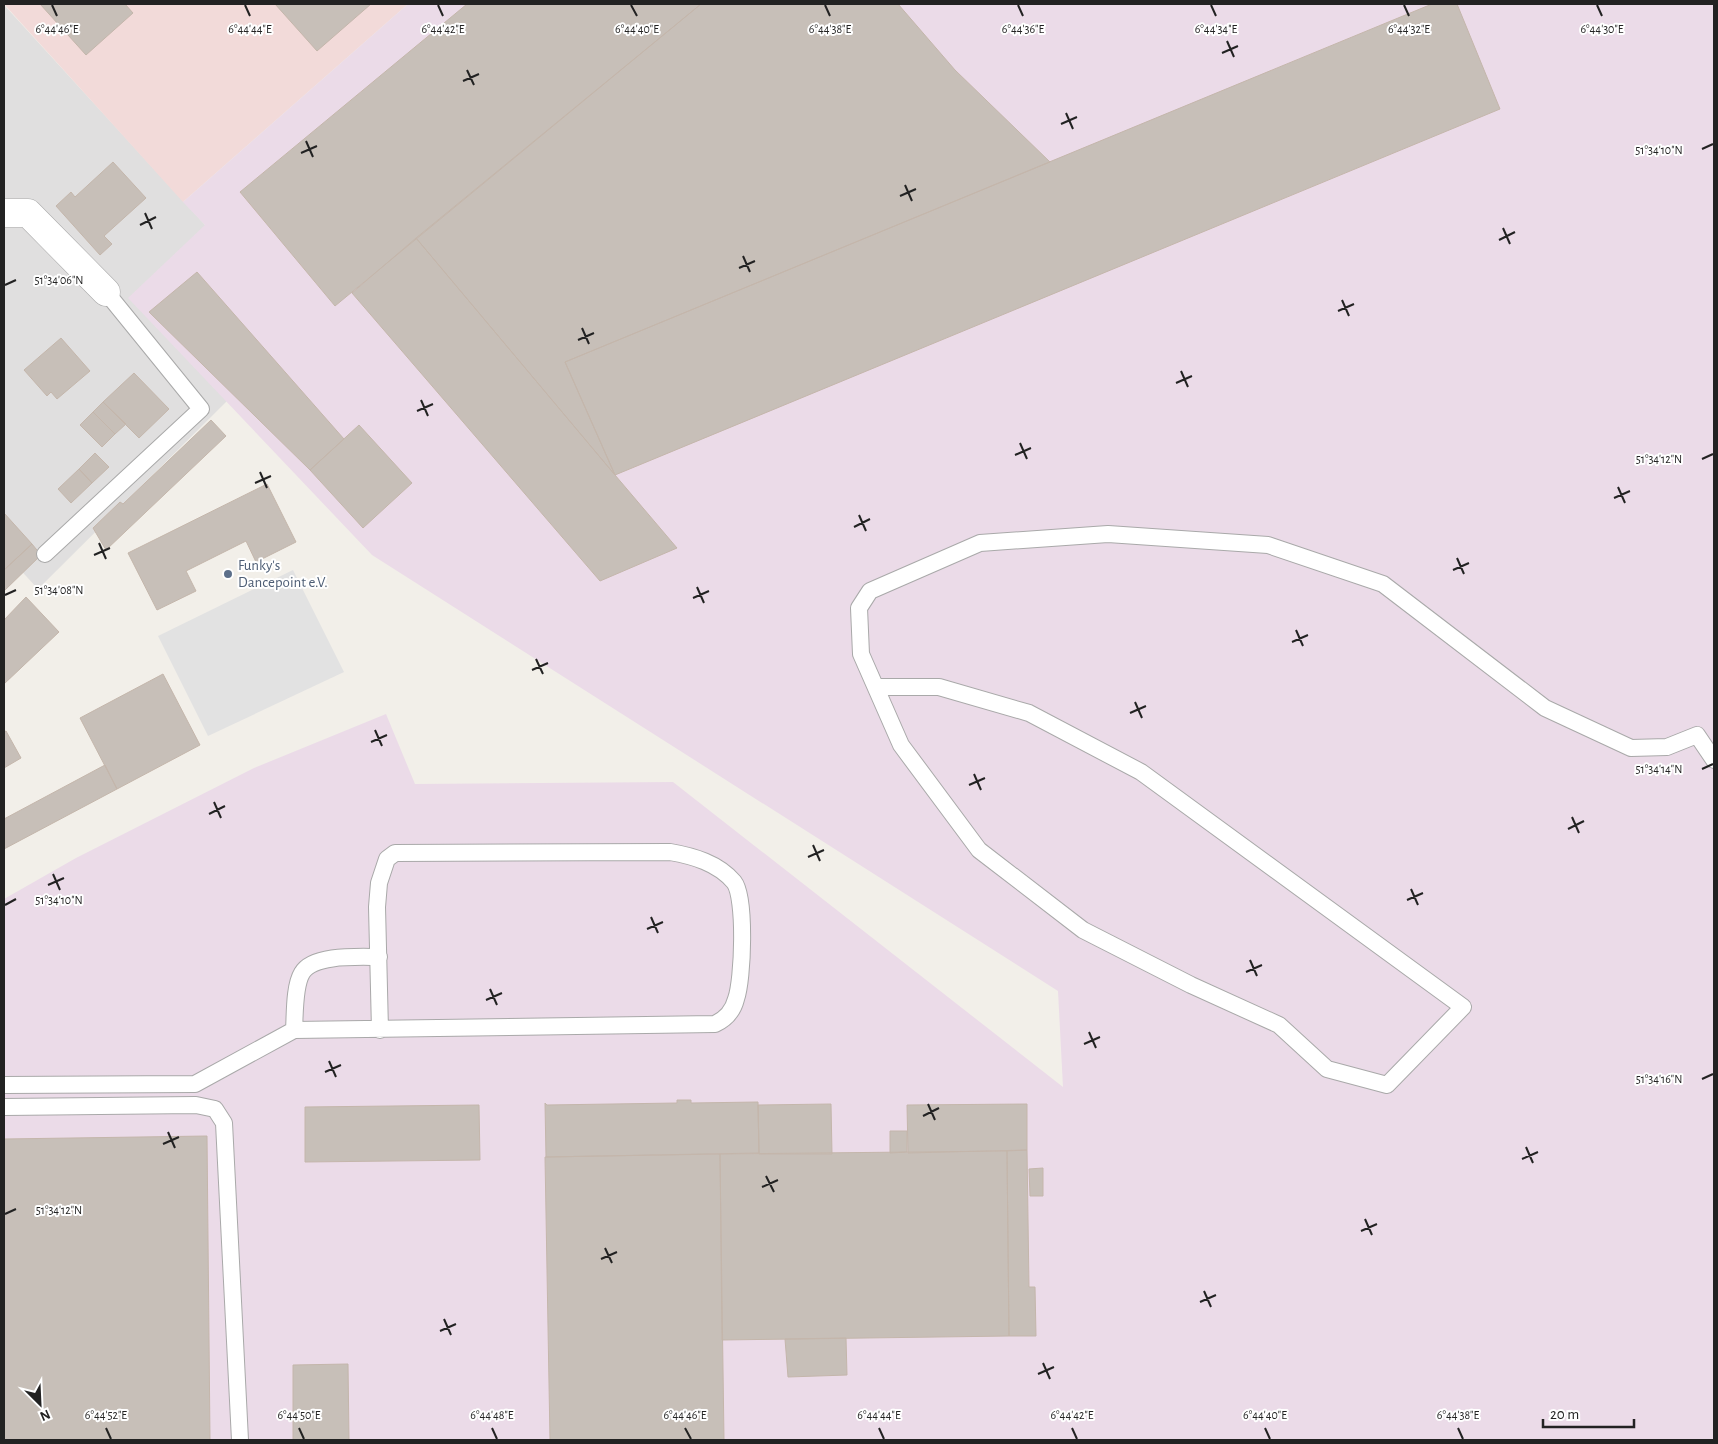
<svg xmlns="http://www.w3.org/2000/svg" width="1718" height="1444" font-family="'Alegreya Sans',sans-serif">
<rect width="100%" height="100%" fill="#f2efe9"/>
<path fill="#e0dfdf" d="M4,5L205,225L227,401L38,589L4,552Z"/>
<path fill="#f2dad9" d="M4,4H408L183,202Z"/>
<path fill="#ebdbe8" d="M408,4H1714V1440H4V899L76,858L254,768L386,714L415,784L673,782L1063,1087L1058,991L372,555L128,298L205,225L183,202Z"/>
<path fill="#e2e2e2" d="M293,570L344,672L208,736L158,636Z"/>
<path fill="#c7bfb8" stroke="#c4b6ab" d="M40,4H125L133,13L86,55Z
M275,4H371L317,51Z
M467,4H701L335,306L240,192Z
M701,4H898L955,70L1050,162L565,362L615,475L416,238Z
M1432,4H1457L1500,109L615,475L565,362Z
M113,162L146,198L104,236L112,244L100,255L56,206L71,192L75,197Z
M416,238L615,475L677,548L600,581L352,293Z
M197,272L344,439L310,470L149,312Z
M61,338L90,371L57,399L51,392L47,396L24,370Z
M134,373L169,409L139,438L103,402Z
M103,402L126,424L115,434L93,412Z
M93,412L115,434L102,447L80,425Z
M211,420L226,436L106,550L93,528L120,502L123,504Z
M359,425L412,483L363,528L310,470Z
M95,453L109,467L92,483L79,469Z
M79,469L92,483L71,503L58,489Z
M267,484L296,542L256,562L246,541L186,571L196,591L157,610L128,553Z
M4,513L32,544L4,570Z
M32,544L41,555L4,591V570Z
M26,597L59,632L4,684V620Z
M163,674L200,745L117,789L80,718Z
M6,731L21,758L4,768V732Z
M105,765L117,789L4,849V819Z
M677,1100H691V1103L758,1102L759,1153L546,1157L545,1103L547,1105L677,1103Z
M831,1104L832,1154H759L758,1105Z
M1027,1104V1150L908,1153L907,1105Z
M479,1105L480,1160L305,1162V1107Z
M890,1131H907V1152L890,1153Z
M207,1136L210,1440H4V1139Z
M1027,1150L1029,1287H1035L1036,1336H1009L1007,1151Z
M1007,1151L1009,1336L722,1340L720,1154Z
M720,1154L724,1440H550L545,1157Z
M1043,1168V1196H1030L1029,1169Z
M846,1338L847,1375L788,1377L785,1339Z
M348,1364L349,1440H293V1365Z"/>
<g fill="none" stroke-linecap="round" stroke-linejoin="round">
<g stroke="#a9a9a9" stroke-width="18">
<path id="lane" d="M45,554L201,409L106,292
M876,687H939L1029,713L1141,772L1463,1007L1387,1085L1327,1069L1279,1025L1191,985L1083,930L979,850L901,745L861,654L859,608L870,591L980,543L1108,534L1268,545L1383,584L1545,708L1631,748L1667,747L1697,735L1714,760
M294,1030C295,1015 294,986 302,973C313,954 359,957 379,957
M4,1085L195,1084L294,1030L715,1024C726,1019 733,1011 736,999C743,980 746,897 734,882C718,863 693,856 670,852L395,853L387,859L379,883L377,907L380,1030
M4,1107L196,1105L215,1109L224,1123L240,1440"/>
</g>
<g stroke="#a9a9a9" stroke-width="29">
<path id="street" d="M4,213H28L106,292"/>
</g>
<use href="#lane" stroke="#fff" stroke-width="16"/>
<use href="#street" stroke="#fff" stroke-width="28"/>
</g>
<path fill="none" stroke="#222" stroke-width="2" d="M52,5L57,16M245,5L250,16M438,5L443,16M631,5L637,16M825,5L830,16M1018,5L1023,16M1211,5L1216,16M1404,5L1409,16M1597,5L1602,16M1227,41L1234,57M1222,53L1238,46M467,70L474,85M463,81L479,74M1066,113L1073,129M1061,124L1077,117M306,141L313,157M1702,149L1713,144M301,153L317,146M905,185L912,201M900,196L916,189M145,213L152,229M140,225L156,217M1503,228L1510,244M1499,240L1515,232M743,256L750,272M739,268L755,261M5,285L16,280M1342,300L1349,316M1338,311L1354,304M582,328L589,344M578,340L594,333M1181,371L1188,387M1176,383L1192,376M421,400L428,416M417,411L433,404M1020,443L1027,459M1015,455L1031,448M1702,459L1713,454M260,472L267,488M255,483L271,476M1618,487L1625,503M1614,498L1630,491M859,515L866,531M854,527L870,519M99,543L106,559M94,555L110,548M1457,558L1464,574M1453,570L1469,563M697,587L704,603M5,595L16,590M693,598L709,591M1296,630L1303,646M1292,642L1308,635M536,659L543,674M532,670L548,663M1135,702L1142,718M1130,713L1146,706M375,730L382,746M371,742L387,735M1702,769L1713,764M974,774L981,790M969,785L985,778M214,802L221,818M209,814L225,806M1572,817L1579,833M1568,829L1584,821M813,845L820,861M808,857L824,850M53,874L60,890M48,885L64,878M1411,889L1418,905M1407,900L1423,893M5,905L16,899M651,917L658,933M647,929L663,922M1250,960L1257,976M1246,972L1262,965M490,989L497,1005M486,1000L502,993M1089,1032L1096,1048M1084,1044L1100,1037M329,1061L336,1077M325,1072L341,1065M1702,1079L1713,1074M928,1104L935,1120M923,1116L939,1108M168,1132L175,1148M163,1144L179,1137M1526,1147L1533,1163M1522,1159L1538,1152M766,1176L774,1192M762,1187L778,1180M5,1214L16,1209M1365,1219L1372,1235M1361,1231L1377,1224M605,1248L612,1263M601,1259L617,1252M1204,1291L1211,1307M1200,1302L1216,1295M444,1319L451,1335M440,1331L456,1324M1043,1363L1050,1379M1038,1374L1054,1367M106,1428L111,1439M299,1428L304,1439M492,1428L497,1439M685,1428L691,1439M879,1428L884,1439M1072,1428L1077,1439M1265,1428L1270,1439M1458,1428L1463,1439"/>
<circle fill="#5c6f8a" stroke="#fff" stroke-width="2" cx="228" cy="574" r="5"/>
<g text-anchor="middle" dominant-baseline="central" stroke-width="4" stroke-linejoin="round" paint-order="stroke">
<g font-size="15" fill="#4e5e75" stroke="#fff" text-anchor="start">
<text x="238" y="565">Funky's<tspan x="238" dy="17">Dancepoint e.V.</tspan></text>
</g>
</g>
<g font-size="12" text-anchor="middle" fill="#222" stroke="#fff" stroke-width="4" stroke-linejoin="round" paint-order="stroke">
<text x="57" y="33">6°44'46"E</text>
<text x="250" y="33">6°44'44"E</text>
<text x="443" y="33">6°44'42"E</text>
<text x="637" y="33">6°44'40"E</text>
<text x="830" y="33">6°44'38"E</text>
<text x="1023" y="33">6°44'36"E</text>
<text x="1216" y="33">6°44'34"E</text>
<text x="1409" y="33">6°44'32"E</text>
<text x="1602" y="33">6°44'30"E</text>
<text x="1659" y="154">51°34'10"N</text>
<text x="59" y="284">51°34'06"N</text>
<text x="1659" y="463">51°34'12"N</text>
<text x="59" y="594">51°34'08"N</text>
<text x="1659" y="773">51°34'14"N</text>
<text x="59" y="904">51°34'10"N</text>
<text x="1659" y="1083">51°34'16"N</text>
<text x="59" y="1214">51°34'12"N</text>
<text x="106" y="1419">6°44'52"E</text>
<text x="299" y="1419">6°44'50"E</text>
<text x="492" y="1419">6°44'48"E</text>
<text x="685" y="1419">6°44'46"E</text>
<text x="879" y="1419">6°44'44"E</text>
<text x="1072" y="1419">6°44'42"E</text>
<text x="1265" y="1419">6°44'40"E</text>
<text x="1458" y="1419">6°44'38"E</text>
</g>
<rect width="1718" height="1444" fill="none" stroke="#222222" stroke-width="10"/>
<g transform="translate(40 1404) rotate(156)" stroke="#ffffff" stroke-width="4" paint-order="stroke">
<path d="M0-4L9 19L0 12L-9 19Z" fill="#222222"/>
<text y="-8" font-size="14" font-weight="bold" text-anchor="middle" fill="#222222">N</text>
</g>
<path d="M1543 1419v8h91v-8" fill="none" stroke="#222222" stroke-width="2.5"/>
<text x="1550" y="1419" font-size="15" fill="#222222" stroke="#ffffff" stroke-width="4" paint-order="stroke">20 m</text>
</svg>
